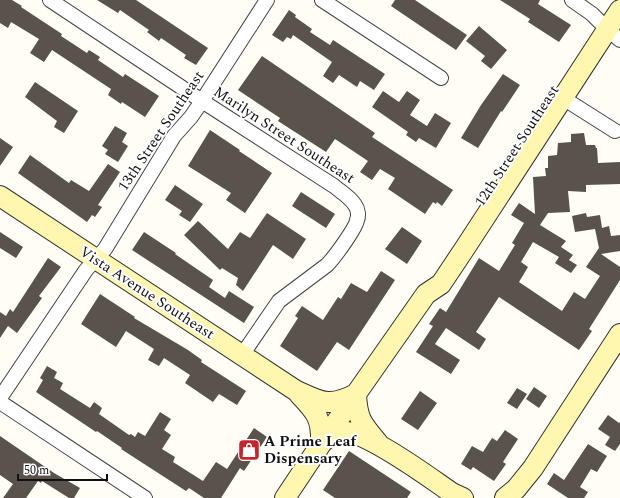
<svg xmlns="http://www.w3.org/2000/svg" width="620" height="498" font-family="Spectral,serif">
<rect width="100%" height="100%" fill="#fffdf5"/>
<path fill="#5a524d" d="M0,0H12L22,6L21,7L62,34L61,36L87,53L89,50L100,57L98,60L123,77L125,74L159,96L145,117L122,102L121,104L108,95L111,89L52,50L44,62L30,53L39,39L11,22L8,28L0,23Z
M97,0H136L208,48L196,65L184,58L186,55L161,38L159,41L147,32L149,30L120,10L118,13Z
M395,0H415L467,35L456,50L391,6Z
M500,0H540L538,4L571,25L559,42L528,22L530,19Z
M289,10L296,15L295,17L312,29L310,32L330,45L333,40L385,74L374,90L360,81L357,87L339,75L333,83L323,76L332,62L293,35L291,39L287,37L283,42L272,35Z
M479,26L507,50L491,69L481,61L485,56L466,41Z
M262,56L375,133L372,137L453,190L442,206L437,202L436,204L433,202L425,214L388,189L395,178L380,169L372,180L360,172L368,161L335,139L326,152L278,121L280,118L238,90Z
M503,74L520,85L502,112L501,111L478,148L461,138L481,105Z
M35,82L78,111L64,133L54,127L57,121L25,97Z
M383,91L399,102L407,91L420,100L410,115L427,126L435,113L451,123L436,148L419,138L416,142L406,135L408,132L372,107Z
M115,126L127,133L122,142L128,146L118,162L105,154L108,150L102,146Z
M210,130L240,150L239,151L272,173L245,213L226,200L231,193L188,166Z
M584,133L586,145H595L596,148H597L598,163L620,162V184L586,185V192L568,191L570,212L548,213L540,225L566,241L561,247L573,255L569,260L577,265L571,273L555,263L559,257L533,242L521,262L528,267L519,282L562,311L574,292L585,299L600,276L586,267L599,248L595,229L575,232L572,216L586,213L587,217L600,215L602,228L609,226L611,236L620,235V251L601,254L620,267V280L589,329L592,331L579,350L499,297L476,332L486,339L479,350L446,328L435,344L460,360L451,374L416,352L433,326L429,324L440,308L446,312L479,258L499,271L515,245L512,243L524,223L511,215L519,203L535,214L533,177L546,176L545,168H548V156L557,155L558,143L571,142V134Z
M0,138L13,147L0,166Z
M30,155L69,183L71,180L89,191L108,164L120,172L98,205L102,207L95,217L92,215L87,222L18,173Z
M175,185L203,204L190,222L179,215L182,211L165,200Z
M301,192L335,214L326,228L292,206Z
M267,213L306,239L293,259L273,245L243,291L236,285L238,278L222,268L220,270L184,235L198,221L228,249L240,232L250,238Z
M402,227L422,241L407,264L385,249Z
M0,232L23,247L16,258L0,248Z
M144,232L176,253L175,254L213,280L209,287L225,298L229,291L254,307L244,323L132,250Z
M48,258L61,267L39,296L42,298L17,333L8,326L0,338V312L6,316L10,309L13,312Z
M381,271L395,280L349,350L337,342L317,371L280,346L298,318L295,316L302,306L323,320L338,297L341,299L351,283L367,292Z
M100,294L135,317L134,318L188,350L202,360L201,362L246,391L237,405L219,394L213,402L185,383L190,375L164,358L159,366L148,360L154,349L126,331L116,347L81,324Z
M47,366L57,372L54,378L63,383L60,389L90,408L94,402L102,408L99,414L129,435L131,434L135,437L138,432L145,436L160,412L171,419L164,430L171,435L162,449L175,457L173,462L203,481L216,462L227,469L254,428L267,437L244,471L240,468L221,498H204L189,488L186,491L121,449L122,448L97,431L96,432L36,392L43,380L40,378Z
M534,387L547,396L539,408L526,399Z
M517,388L527,394L517,409L507,403Z
M420,391L437,403L418,430L401,419Z
M608,415L619,423L620,422V444L615,451L605,445L610,437L598,429Z
M505,430L518,439L503,462L506,464L494,481L473,467L471,470L461,464L472,446L483,452L492,438L497,441Z
M0,436L54,473L80,488L74,498H69L42,481L41,483L38,481L26,498H3L13,484L0,475Z
M588,444L607,456L597,472L591,469L580,487L588,492L584,498H568L547,484L554,473L564,480Z
M349,451L411,492L407,498H335L323,490Z"/>
<g fill="none" stroke-linecap="round" stroke-linejoin="round">
<g stroke="#444" stroke-width="16">
<path id="street" d="M50,0L202,101L334,186C341,192 350,197 355,205C358,209 359,216 357,220C356,228 334,258 327,265L279,301L242,355
M322,0L441,78
M572,0L592,14L607,29L620,40
M563,98L615,131
M0,398L86,270L105,249L174,136L191,117L202,101L267,0
M0,402L145,498"/>
</g>
<g stroke="#333" stroke-width="22">
<path id="secondary" d="M0,196L295,390C321,402 329,408 356,394
M299,394C316,412 322,418 321,444
M356,394C357,419 362,424 378,443
M325,440C328,437 331,433 335,432C359,424 431,479 452,493L463,498
M285,498L321,444L426,294L441,284L465,248L620,10
M505,498L516,489L533,468L620,334"/>
</g>
<use href="#street" stroke="#fff" stroke-width="14"/>
<use href="#secondary" stroke="#fff6b0" stroke-width="20"/>
</g>
<defs>
<g id="shop-square" transform="scale(1.15)"><rect x="-9" y="-9" width="18" height="18" rx="4" fill="#c4262e" stroke="#fff"/><path d="M-5-2.5h2.3a2.7 3.5 0 0 1 5.4 0H5L5.5 6h-11ZM-1.5-2.5h3a1.5 2.3 0 0 0-3 0Z" fill="#fff"/></g>
</defs>
<g fill-rule="evenodd">
<use href="#shop-square" x="249" y="450"/>
</g>
<g text-anchor="middle" dominant-baseline="central" stroke-width="4" stroke-linejoin="round" paint-order="stroke">
<g font-size="15" fill="#111" stroke="#fff">
<text transform="translate(161 131) rotate(-56)">13th Street Southeast</text>
<text transform="translate(284 135) rotate(33)">Marilyn Street Southeast</text>
<text transform="translate(517 146) rotate(-57)">12th Street Southeast</text>
<text transform="translate(147 293) rotate(33)">Vista Avenue Southeast</text>
</g>
<g font-size="15" font-weight="bold" fill="#111" stroke="#fff" text-anchor="start">
<text x="264" y="441">A Prime Leaf<tspan x="264" dy="17">Dispensary</tspan></text>
</g>
</g>
<path d="M18 474v6h89v-6" fill="none" stroke="#111111" stroke-width="2"/>
<text x="24" y="474" font-size="12" fill="#111111" stroke="#ffffff" stroke-width="3" paint-order="stroke">50 m</text>
</svg>
